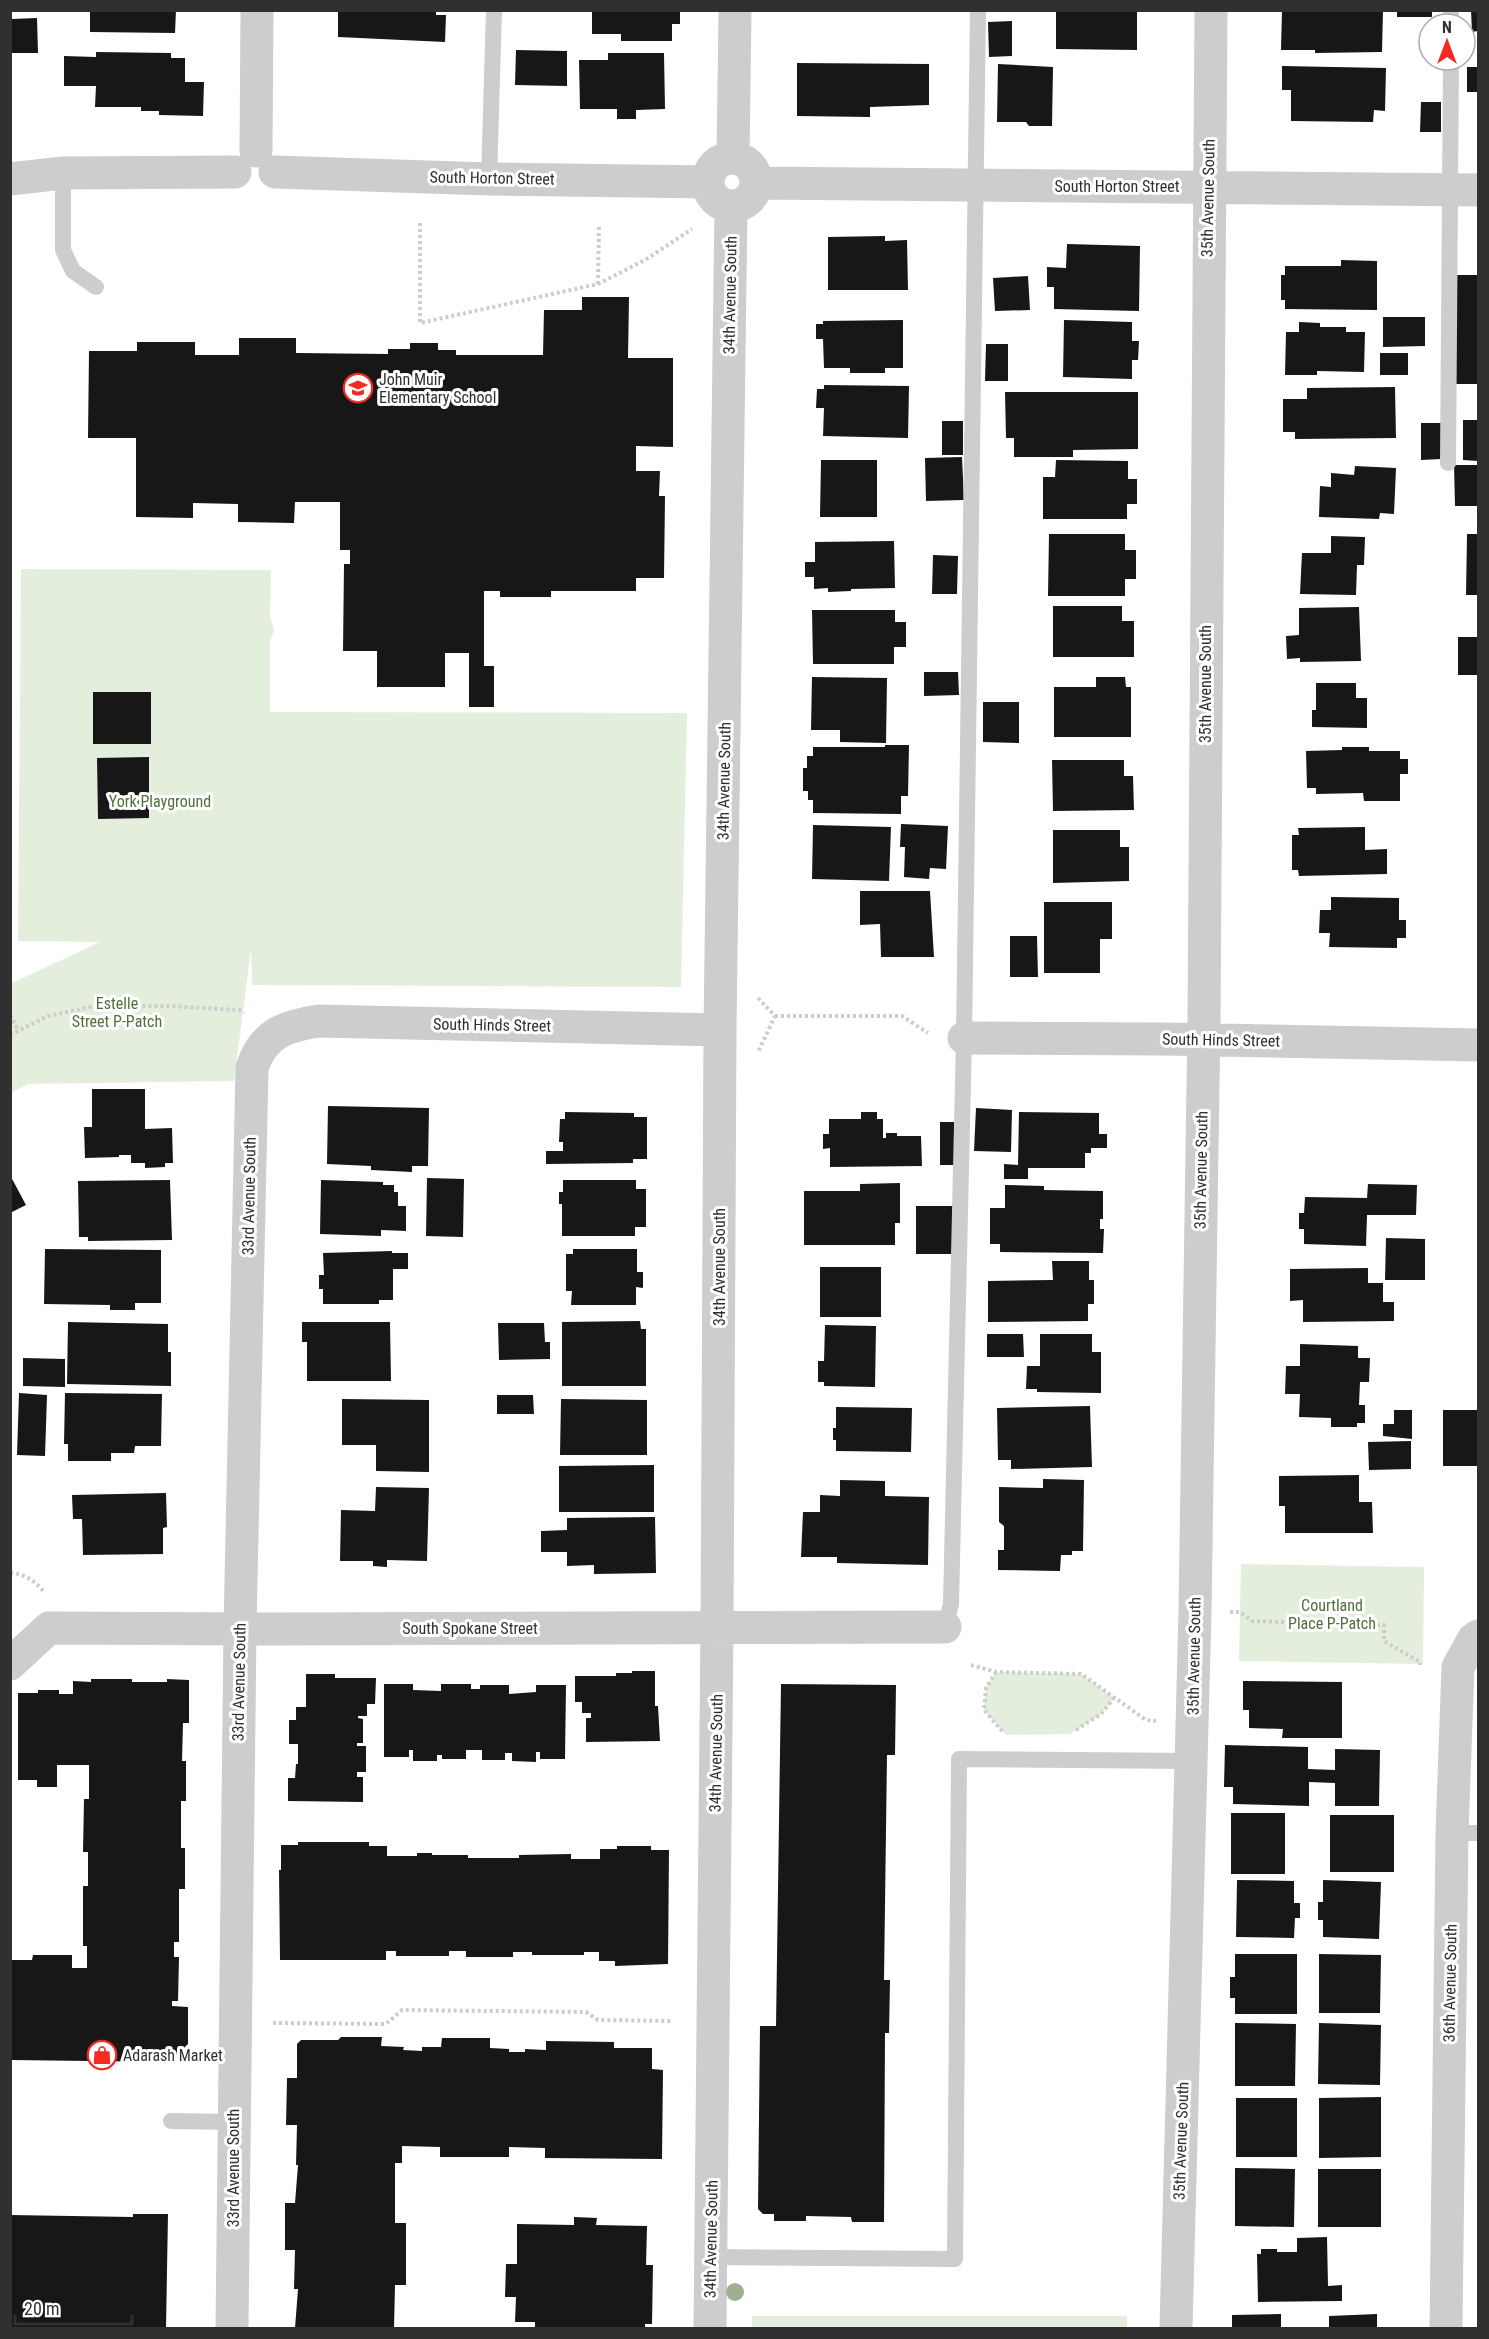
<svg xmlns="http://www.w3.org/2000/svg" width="1489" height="2339" font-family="'Roboto Condensed',sans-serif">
<rect width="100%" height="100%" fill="#fff"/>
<path fill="#e4eedd" d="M21,569L271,570L270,616L274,630L270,641V712L687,713L681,987L252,985L251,949L234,1081L28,1084L11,1093L10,984L100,942L18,941Z
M1241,1564L1424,1567L1423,1664L1239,1661Z
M996,1672L1081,1674L1114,1698L1101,1714L1070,1734L1006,1735L984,1710L986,1688Z
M752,2316H1127V2328H752Z"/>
<path fill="#171717" d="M90,10H176L175,33L90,32Z
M338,10H436V15H446L445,42L338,37Z
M592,10H680V24H672V41H621V34H592Z
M1056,10H1137V50L1056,49Z
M1282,10H1383L1382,52L1315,53V50H1281Z
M1397,10H1432V17H1397Z
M1471,10H1478V31L1472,32Z
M37,18L38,53H12V19Z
M1012,21V56L989,57L988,22Z
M516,50L567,51V86L515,85Z
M96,52L171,53V58H185V82H204L203,116L159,115V111H141V107H95L96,86H64V56L96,57Z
M608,53H664L665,109L636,110V119H617V109H580L579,60H608Z
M797,63L929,64V105L870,107V117L797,116Z
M998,64L1053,67L1052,126H1029L1026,122H997Z
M1282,66L1386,68L1385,111L1374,110L1373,122L1291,121V90H1282Z
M1467,67H1478V92H1467Z
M1421,102H1441V132H1420Z
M885,236V241L907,240L908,290H828V237Z
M1067,244L1140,246L1139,311L1054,309V287H1047V267L1066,268Z
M1341,260L1377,261V310L1285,309V300H1281V275H1285V266H1341Z
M1456,275H1478V384H1455Z
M1028,276L1030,310L995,311L993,278Z
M582,297H629L628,358H673V447L636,446V471H660L659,496H665L664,578H636V591H551V597H500V591H484V666H494V707H469V653H445V687H377V651H343L344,564H350V550H340V502H295L294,523L238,522V504L193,503V518L136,517V438H88L89,351H137V342H195V355H239V338H296V353L388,354V349H410V343H438V350H456V355H543L544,310H582Z
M1383,317H1425V346L1383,347Z
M903,320V368H885V373H850V368H824L823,339H816V324H823V321Z
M1064,320L1132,322V341H1139L1138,360H1132V379L1063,377Z
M1299,322L1320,323V327H1346V332H1365L1364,372L1317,371V375H1285L1286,332H1299Z
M986,344H1008V381H985Z
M1380,353H1408V375H1380Z
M824,385L909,386L908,438L823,436L824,408H816L817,389H824Z
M1395,387L1396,438L1295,439V432H1283V399H1307V388Z
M1005,392H1138V449L1073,450V457H1014V438H1006Z
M1463,420H1478V461L1463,460Z
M942,421H963V455H942Z
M1421,423H1441V459L1421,460Z
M962,457L964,500L926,501L925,458Z
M821,460H877V517H820Z
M1056,460L1128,461V479H1137V504H1127V519H1043V477H1055Z
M1454,465H1478V506H1455Z
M1355,466L1396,468L1394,514L1380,513L1379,519L1319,517L1320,486L1331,487V473L1354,475Z
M1049,534H1125V550H1136V579H1125V596H1048Z
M1467,534H1478V595H1466Z
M1331,536L1365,537L1364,565H1357L1356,595L1300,594L1302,553H1331Z
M894,541L895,588L851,589V591L828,592V588L814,589V577H805V562H815V542Z
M933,555L958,556L957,594H932Z
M1053,606H1122V621H1134V657H1053Z
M1359,607L1361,661L1300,662V658L1287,659L1286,636L1299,635V608Z
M812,610H895V622H906V647H894V664H813Z
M1458,637H1478V675H1458Z
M924,672H958L959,695L924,696Z
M812,677L887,678L886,743L840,742V730H811Z
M1096,677H1125L1126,687H1131V737H1054V687H1096Z
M1316,683H1356V698H1367V728L1312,727V710H1316Z
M93,692H151V744H93Z
M983,702H1019V743L983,742Z
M885,745H909L908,796H901V814L813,813V800H808V791H803V768H807V756H813V747H885Z
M1342,747H1369V751H1400V759H1408V774H1400V801H1364L1363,793L1316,794V788H1307L1306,751L1342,750Z
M149,757V818L98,819L97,758Z
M1052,760H1124V776H1133L1134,810L1053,811Z
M901,824L948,826L946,869L930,868L929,879L904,877L905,847H900Z
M813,825L891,827L889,881L812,879Z
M1365,827V850L1387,849V874L1299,876L1298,870H1292V835H1299L1298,828Z
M1053,830H1120V847H1129V881L1053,883Z
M860,891H930L934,957H881L880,924L860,925Z
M1331,897L1399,898V920H1406V938H1397V948L1329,947L1330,933H1319L1320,910H1331Z
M1044,902H1112V939H1100V973H1044Z
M1010,936H1037L1038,977H1010Z
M92,1089H145V1129L172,1128L173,1163H165V1167L145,1168V1163H131V1155H119V1157L85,1158L84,1127H92Z
M328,1106L429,1108L428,1166H412V1172L371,1170V1166L327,1164Z
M976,1108L1012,1110L1011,1152L974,1151Z
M565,1112L634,1113V1117H647V1159H633V1163L546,1164V1151H563V1142H559L560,1119H565Z
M861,1112H877V1119H883V1138H886V1133H897V1136H921L922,1166L830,1167V1148L823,1149V1134H829V1119H861Z
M1019,1112L1099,1113V1134H1107V1148H1091V1153H1085V1168H1028V1179H1004V1164L1018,1165Z
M940,1122H954V1165H940Z
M10,1175L26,1205L10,1213Z
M427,1178L464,1179L463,1237L426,1236Z
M170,1180L172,1240L88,1241V1237H79L78,1181Z
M321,1180L383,1182V1185H394V1192H398V1206H406V1231L381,1230V1236L320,1234Z
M563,1180H636V1189H646V1227H635V1236H562V1204H559V1192H563Z
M900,1183V1223H895V1245H804V1191H860V1184Z
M1368,1184L1417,1185L1416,1215H1367L1366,1246L1304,1244V1229H1299V1213H1304L1305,1197L1367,1198Z
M1005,1185L1044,1186V1190L1103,1191V1219H1100V1229H1104L1103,1253L1000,1252V1244H990V1208H1005Z
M916,1206H954V1254H916Z
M1386,1238L1425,1239V1280H1385Z
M45,1249L161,1250V1303H135V1310H110V1305L44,1304Z
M573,1249H637V1272H643V1288L636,1287V1305H571L572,1291H566V1254H573Z
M392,1251V1253H408V1269H393V1300H379V1304H323V1289H319V1275H324L323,1253Z
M1052,1261H1089V1280H1094V1304H1088V1321L988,1322V1281L1053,1280Z
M820,1267H881V1317H820Z
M1368,1268V1283H1383V1302H1394V1321L1303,1322V1300L1290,1301V1269Z
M640,1321L641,1329H646V1386H562V1322Z
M68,1322L168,1324V1352H171V1386L67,1384Z
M302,1322H390L391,1381H307V1342H302Z
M498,1323H544L545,1342H550V1359L499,1360Z
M825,1325L876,1326L875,1387L824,1386V1382H818V1361H824Z
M987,1334H1023L1024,1357H987Z
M1040,1334H1092V1352H1101V1393L1037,1392V1389H1026L1027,1366H1040Z
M1300,1344L1358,1346V1358H1370L1369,1382H1360L1359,1405H1365V1423H1357V1427H1331V1418L1299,1417L1300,1394H1285L1286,1366H1300Z
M23,1358L65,1359V1387L23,1386Z
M19,1393L47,1395L45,1456L17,1455Z
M65,1393L162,1394L161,1446H135L134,1453H111V1461H68V1444H64Z
M497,1395H533L534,1414H497Z
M342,1399L429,1400V1472L376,1471V1445H342Z
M561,1399L647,1400V1455H560Z
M1090,1406L1092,1467L1011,1469V1460H998L997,1408Z
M836,1407L912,1408L911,1452L836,1451V1440H833V1428H836Z
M1394,1410H1412V1439L1383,1436V1424H1394Z
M1443,1410H1477V1466H1443Z
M1411,1441V1469L1369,1470L1368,1442Z
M654,1465V1512H559V1466Z
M1359,1475V1502H1372L1373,1533H1285V1506H1279V1476Z
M1043,1479L1084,1480L1083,1551H1072V1555H1061L1060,1571L998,1570V1550H1004V1526L999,1522V1487L1043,1488Z
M840,1480L885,1481V1496L929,1497L928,1565L837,1563V1557H801L803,1512H820V1495L840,1496Z
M376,1487L429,1488L427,1561L387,1560V1567L373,1566V1561H340L341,1510L375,1511Z
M166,1493L167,1527L163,1528V1554L83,1555L82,1519H73L72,1495Z
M655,1517L656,1573L594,1574V1565L567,1566V1552H541V1531L567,1530V1518Z
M632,1671H655V1706H658L660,1741L586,1742V1718H591V1713H582V1702H575V1676H616V1673H632Z
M306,1674H335V1678H376L375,1704H367V1716H358V1718L363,1719V1743H357V1746H366V1772H357V1777H363V1802L288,1801V1778H295L296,1764H298V1744H289V1720H296V1707H306Z
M91,1679H132V1682H167V1679L189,1680V1723H183L182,1761H186V1801H181V1848H185V1889H179V1942H174V1957H179L178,2001H172V2006L188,2007V2044L170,2062L10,2060V1960H32L33,1955H72V1968H87V1946H83V1886H88V1852H83L84,1799H89V1765H57V1787H37V1780H18V1693H38V1690H59V1694H73V1681L91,1682Z
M1243,1681L1342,1682V1738H1282L1283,1729L1249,1728V1710H1243Z
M384,1684H413V1690L441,1691V1684H471V1689H480V1685H509V1694L536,1692V1685H566L565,1759H540V1752H536V1762L512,1761V1753H505V1760H482V1750H466V1759H442V1755H437V1761H413V1750H409V1757H384Z
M781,1684L896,1685L895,1755H887L884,1980H890L889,2033H885L884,2222H852L851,2217L806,2216V2221H774V2214H763L758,2209L760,2026H776Z
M1225,1745L1308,1747V1769L1335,1770V1749L1380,1750L1379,1806H1335V1783L1309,1782V1806L1233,1804V1787H1224Z
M1231,1813H1285V1874H1231Z
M1330,1815H1394V1872H1330Z
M298,1842H369V1846H387V1856H417V1853H432V1855H468V1858H519V1855L571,1854V1859H600V1849H617V1846H651V1850H669L668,1964L615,1966V1961H599V1952H584V1955H532V1952H513V1957H466V1951H449V1956H396V1951H386V1960H280L279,1870H281V1845H298Z
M1237,1880L1294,1881V1903H1300V1918H1295L1294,1938L1236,1937Z
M1323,1880L1381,1882L1379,1939L1323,1937V1920H1318V1902H1323Z
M1235,1954H1297V2014H1235V1998H1230V1977H1235Z
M1319,1954L1381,1955L1380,2013H1319Z
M1235,2023L1296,2024L1295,2086H1235Z
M1319,2023L1381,2025L1380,2085L1318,2084Z
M341,2037H382L381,2046L404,2047L403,2050L422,2051V2047H441L442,2038H490V2048L509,2049V2052H525V2049L546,2050V2041L614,2042V2048H652V2069L663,2070L662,2159L545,2158V2148L509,2147V2157H440V2147L402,2146V2163H395V2223H406V2285H395L394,2328H295L298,2289H294L295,2250H285V2203H295L298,2165H296L297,2125H286L287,2078H297V2044L301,2040H338Z
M1381,2097V2157L1319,2158V2098Z
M1236,2098H1297V2157H1236Z
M1235,2168L1295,2169L1294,2227L1235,2226Z
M1318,2169H1381V2227H1318Z
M133,2214H168L166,2328H10V2215L133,2217Z
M574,2217L597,2218L596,2225L647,2226L646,2265H653L652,2324H645V2328H535V2322H515L516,2297H505L506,2264H517V2224L574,2225Z
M1327,2237L1328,2286L1342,2285V2301L1258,2302L1257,2254H1261V2249H1277V2252H1297V2238Z
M1281,2314V2328H1232V2315Z
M1377,2314V2328H1329V2316Z"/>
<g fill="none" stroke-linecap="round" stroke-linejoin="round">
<path stroke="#cdcdcd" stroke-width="4" stroke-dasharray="3 3" stroke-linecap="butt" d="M420,223V323L598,284L645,260L692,229
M598,284L599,225
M758,998L775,1016L758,1052
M10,1015L18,1030
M775,1016H902L928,1033
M10,1035L48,1016L95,1006H168L240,1010L244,1013
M10,1573C26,1574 35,1581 45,1593
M1230,1612H1240L1252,1621L1384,1625V1641L1420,1662V1665
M971,1665L996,1672L1081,1674L1146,1720L1156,1721
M996,1672L986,1688L984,1710L1002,1731
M1076,1730L1101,1714L1114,1698
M273,2023L386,2024L402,2010L586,2012L598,2020L672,2021"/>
<path stroke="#cdcdcd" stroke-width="16" d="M1451,24V10
M63,173V250L73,271L96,287
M489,179L494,10
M1448,463L1451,60
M945,1627L951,1604L964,1038L978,10
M1452,1833H1478
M171,2121L233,2122
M711,2257L955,2259L959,1759L1191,1761"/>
<path stroke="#cdcdcd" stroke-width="33" d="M256,151L257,10
M733,158L735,10
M708 182a24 24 0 1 1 48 0a24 24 0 1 1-48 0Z
M275,172L489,179L708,182
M10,179L63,173L235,172
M756,183L1478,190
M964,1038L1163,1039L1478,1045
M10,1664L49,1628L282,1629L945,1627
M232,2328L240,1629L252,1068C263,1033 286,1026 319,1021L720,1030
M710,2328L717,1627L720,1030L731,206
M1176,2328L1195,1612L1204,1019L1211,10
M1446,2328L1452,1833L1458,1667L1473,1640L1478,1636"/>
</g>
<circle fill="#9db192" cx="735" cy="2292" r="9"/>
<defs>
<g id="school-ring" transform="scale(1.5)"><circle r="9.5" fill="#fff" stroke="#f62a23" stroke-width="1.5"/><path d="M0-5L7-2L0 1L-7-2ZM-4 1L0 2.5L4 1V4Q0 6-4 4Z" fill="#f62a23"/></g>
<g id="shop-ring" transform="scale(1.5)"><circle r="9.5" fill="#fff" stroke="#f62a23" stroke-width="1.5"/><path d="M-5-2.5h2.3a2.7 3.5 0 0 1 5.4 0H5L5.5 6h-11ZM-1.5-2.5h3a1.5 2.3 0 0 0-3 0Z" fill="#f62a23"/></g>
</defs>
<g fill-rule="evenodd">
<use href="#school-ring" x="358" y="388"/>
<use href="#shop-ring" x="102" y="2055"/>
</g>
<g text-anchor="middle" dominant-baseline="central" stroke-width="6" stroke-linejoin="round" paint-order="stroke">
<g font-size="16" fill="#303030" stroke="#fff">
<text transform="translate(492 178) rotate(1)">South Horton Street</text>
<text x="1117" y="186">South Horton Street</text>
<text transform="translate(1208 198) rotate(-89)">35th Avenue South</text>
<text transform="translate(730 295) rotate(-89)">34th Avenue South</text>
<text transform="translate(1205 684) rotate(-90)">35th Avenue South</text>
<text transform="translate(724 781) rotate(-89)">34th Avenue South</text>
<text transform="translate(492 1025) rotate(1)">South Hinds Street</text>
<text transform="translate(1221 1040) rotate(1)">South Hinds Street</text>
<text transform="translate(1201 1170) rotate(-89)">35th Avenue South</text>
<text transform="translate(249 1196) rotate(-89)">33rd Avenue South</text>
<text transform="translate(719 1267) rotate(-90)">34th Avenue South</text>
<text x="470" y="1628">South Spokane Street</text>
<text transform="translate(1194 1656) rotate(-89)">35th Avenue South</text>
<text transform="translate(239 1682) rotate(-89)">33rd Avenue South</text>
<text transform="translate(716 1753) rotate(-89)">34th Avenue South</text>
<text transform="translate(1450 1983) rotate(-89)">36th Avenue South</text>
<text transform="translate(1181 2141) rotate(-88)">35th Avenue South</text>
<text transform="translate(233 2168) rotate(-90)">33rd Avenue South</text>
<text transform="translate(711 2239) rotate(-89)">34th Avenue South</text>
</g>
<g font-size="16" fill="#303030" stroke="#fff" text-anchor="start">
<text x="379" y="379">John Muir<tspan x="379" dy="18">Elementary School</tspan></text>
<text x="123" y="2055">Adarash Market</text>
</g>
<g font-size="16" fill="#4d7138" stroke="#fff">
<text x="160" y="801">York Playground</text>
<text x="117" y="1003">Estelle<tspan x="117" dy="18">Street P-Patch</tspan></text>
<text x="1332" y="1605">Courtland<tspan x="1332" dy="18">Place P-Patch</tspan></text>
</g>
</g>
<rect width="1489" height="2339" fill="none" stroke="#303030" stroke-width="24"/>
<g transform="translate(1447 42)"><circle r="28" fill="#ffffff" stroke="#acacac" stroke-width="1.5"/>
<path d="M0-4.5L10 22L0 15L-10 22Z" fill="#f62a23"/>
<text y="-9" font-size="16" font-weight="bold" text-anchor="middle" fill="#303030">N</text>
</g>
<path d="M15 2315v9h117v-9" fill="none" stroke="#303030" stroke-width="3"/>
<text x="24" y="2315" font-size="18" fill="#303030" stroke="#ffffff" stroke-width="4.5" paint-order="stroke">20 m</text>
</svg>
